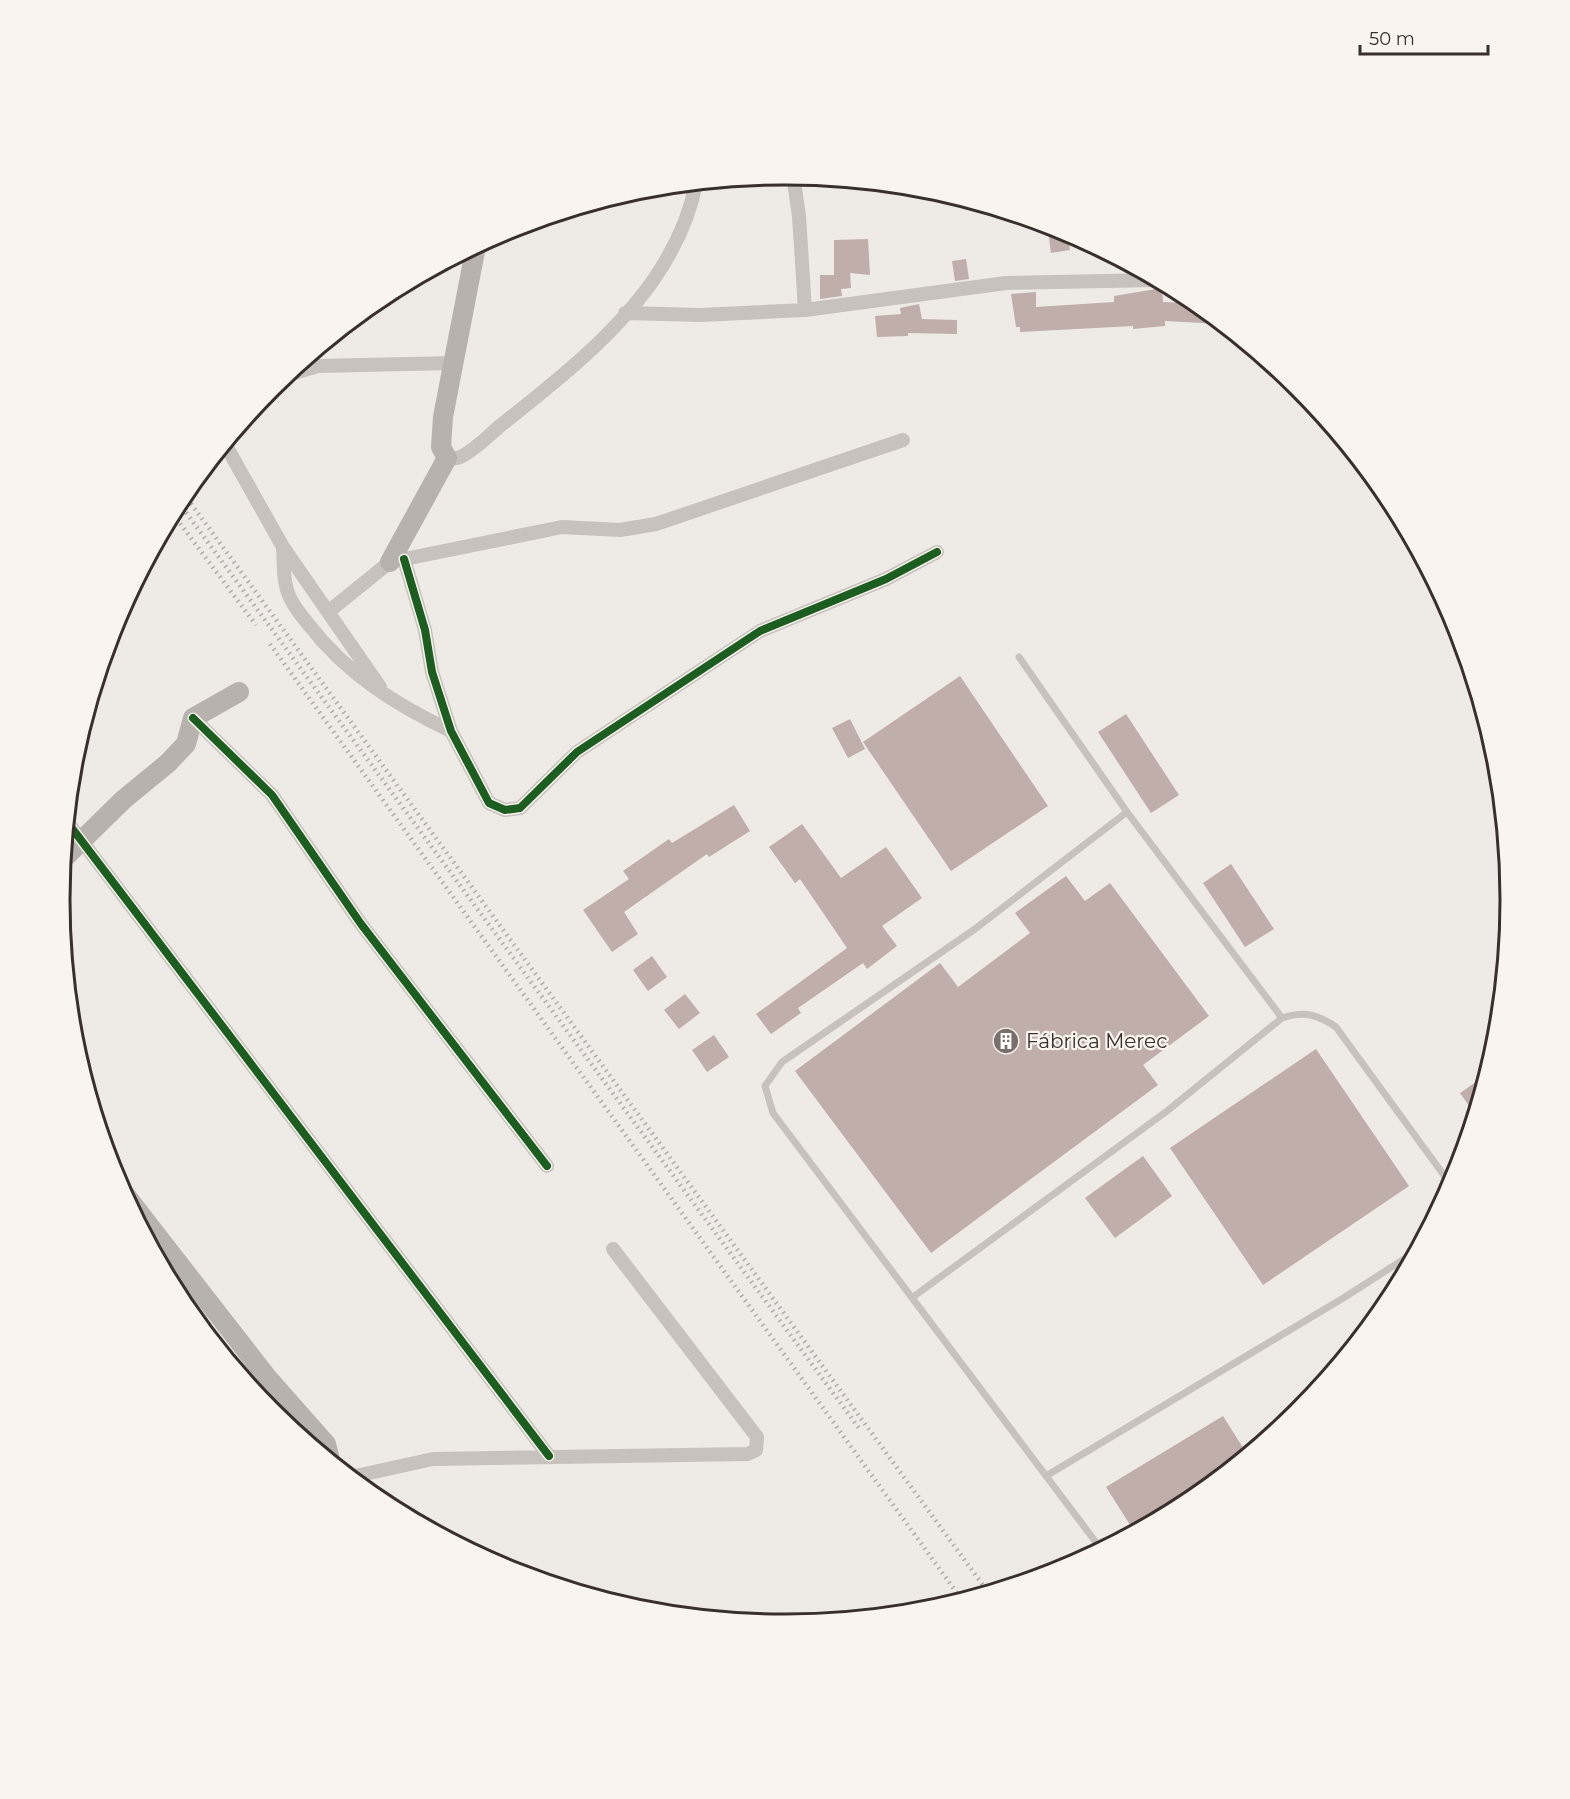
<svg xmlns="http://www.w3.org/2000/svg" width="1570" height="1799" font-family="Montserrat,sans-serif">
<rect width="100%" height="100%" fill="#eeeae6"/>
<path fill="#c0aeaa" d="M1062,230L1067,232L1070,250L1051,253L1048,231Z
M868,239L870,275L850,273L851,288L841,289L842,296L820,299V275H834V240Z
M966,259L969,279L955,281L952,261Z
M1162,288L1163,302L1195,303L1221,324L1165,321V326L1133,329V326L1020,332V327H1016L1011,294L1036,292V307L1114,302V296Z
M919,304L922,319L957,320V334L908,333V336L877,337L875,316L901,314L900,308Z
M960,676L1048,806L951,871L863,742Z
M1126,714L1179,795L1151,813L1098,732Z
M850,719L865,749L848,758L832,728Z
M734,805L750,831L709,857L707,854L624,912L638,934L612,952L583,910L629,879L623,871L669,839L672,843Z
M802,824L841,878L886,847L922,898L882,926L897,946L867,969L863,963L798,1008L801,1013L771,1034L756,1014L847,948L800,879L795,883L769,847Z
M1231,864L1274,929L1245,947L1203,883Z
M1066,876L1085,901L1110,883L1209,1016L1143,1065L1158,1085L931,1253L795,1071L940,963L958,987L1030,933L1015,913Z
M652,956L667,977L648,991L633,970Z
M685,994L700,1013L679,1029L664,1010Z
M714,1035L729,1057L707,1072L692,1050Z
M1316,1049L1409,1186L1263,1285L1170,1148Z
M1486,1075L1479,1099L1474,1113L1460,1093Z
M1143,1156L1172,1196L1115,1238L1085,1198Z
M1223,1416L1247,1454L1188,1503L1134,1531L1106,1487Z"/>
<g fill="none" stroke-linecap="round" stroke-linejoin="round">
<path stroke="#c8c2bf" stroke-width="7" d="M1019,657L1127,812L1282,1018
M913,1297L1167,1111L1282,1018C1304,1011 1317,1014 1336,1027L1451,1185
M1046,1476L1345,1297L1415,1252
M1101,1549L773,1113L765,1086L782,1062L975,929L1127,812"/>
<path stroke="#c8c2bf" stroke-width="14" d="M793,175L799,216L805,310
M625,313L701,315L805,310L1006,283L1157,280
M287,375L318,366L453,363
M225,444L283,547L328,612L390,562L562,527L620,530L656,524L903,440
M447,458C451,459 456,459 460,457C474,451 488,436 500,426C553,384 612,338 652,282C673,252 689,220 696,183
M283,549C284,561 283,574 286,586C289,601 300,614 309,625C347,674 396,705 451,731
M404,559L425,630L432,672L451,731L489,803L505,810L520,808L577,752L760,631L886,579L937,552
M328,612L380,687
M193,718L272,795L361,924L547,1166
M68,823L549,1456
M243,1377L266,1376
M351,1477L433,1459L748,1454L756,1450L757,1437L613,1249"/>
<path stroke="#b8b2af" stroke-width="20" d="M390,562L447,458L441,447L443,417L476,246
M64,858L123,800L168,763L186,744L193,718L239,692
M123,1192L266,1376L326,1444L330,1460"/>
<path stroke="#b0aba9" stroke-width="4.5" stroke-dasharray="1.5 4.5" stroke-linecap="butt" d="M184,494L988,1592
M179,503L861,1431
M173,514L256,625
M270,644L962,1600"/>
<g stroke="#faf4ef" stroke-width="11">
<path id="cycleway" d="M404,559L425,630L432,672L451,731L489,803L505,810L520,808L577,752L760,631L886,579L937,552
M193,718L272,795L361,924L547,1166
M68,823L549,1456"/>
</g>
<use href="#cycleway" stroke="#1b5e20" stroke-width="8"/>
</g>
<defs>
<g id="building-disc" transform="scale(1.35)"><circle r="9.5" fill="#78706d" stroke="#faf4ef"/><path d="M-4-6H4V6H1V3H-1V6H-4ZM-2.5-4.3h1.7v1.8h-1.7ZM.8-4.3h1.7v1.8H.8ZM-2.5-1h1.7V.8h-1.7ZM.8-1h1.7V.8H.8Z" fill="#fff"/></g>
</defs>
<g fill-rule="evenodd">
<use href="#building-disc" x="1006" y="1041"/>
</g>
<g text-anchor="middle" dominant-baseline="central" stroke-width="4.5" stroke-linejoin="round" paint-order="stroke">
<g font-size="20" fill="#392f2c" stroke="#faf4ef" text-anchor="start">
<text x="1026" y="1041">Fábrica Merec</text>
</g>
</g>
<path d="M0 0H1570V1799H0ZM784 185H786A714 714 0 0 1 1500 899V900A714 714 0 0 1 786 1614H784A714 714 0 0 1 70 900V899A714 714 0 0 1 784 185Z" fill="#faf4ef" fill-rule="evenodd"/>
<path fill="none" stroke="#392f2c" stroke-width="3" d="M784 185H786A714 714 0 0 1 1500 899V900A714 714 0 0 1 786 1614H784A714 714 0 0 1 70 900V899A714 714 0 0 1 784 185Z"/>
<path d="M1360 45v9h128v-9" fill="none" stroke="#392f2c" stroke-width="3"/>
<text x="1369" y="45" font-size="18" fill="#392f2c" stroke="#faf4ef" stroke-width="4.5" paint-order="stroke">50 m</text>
</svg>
